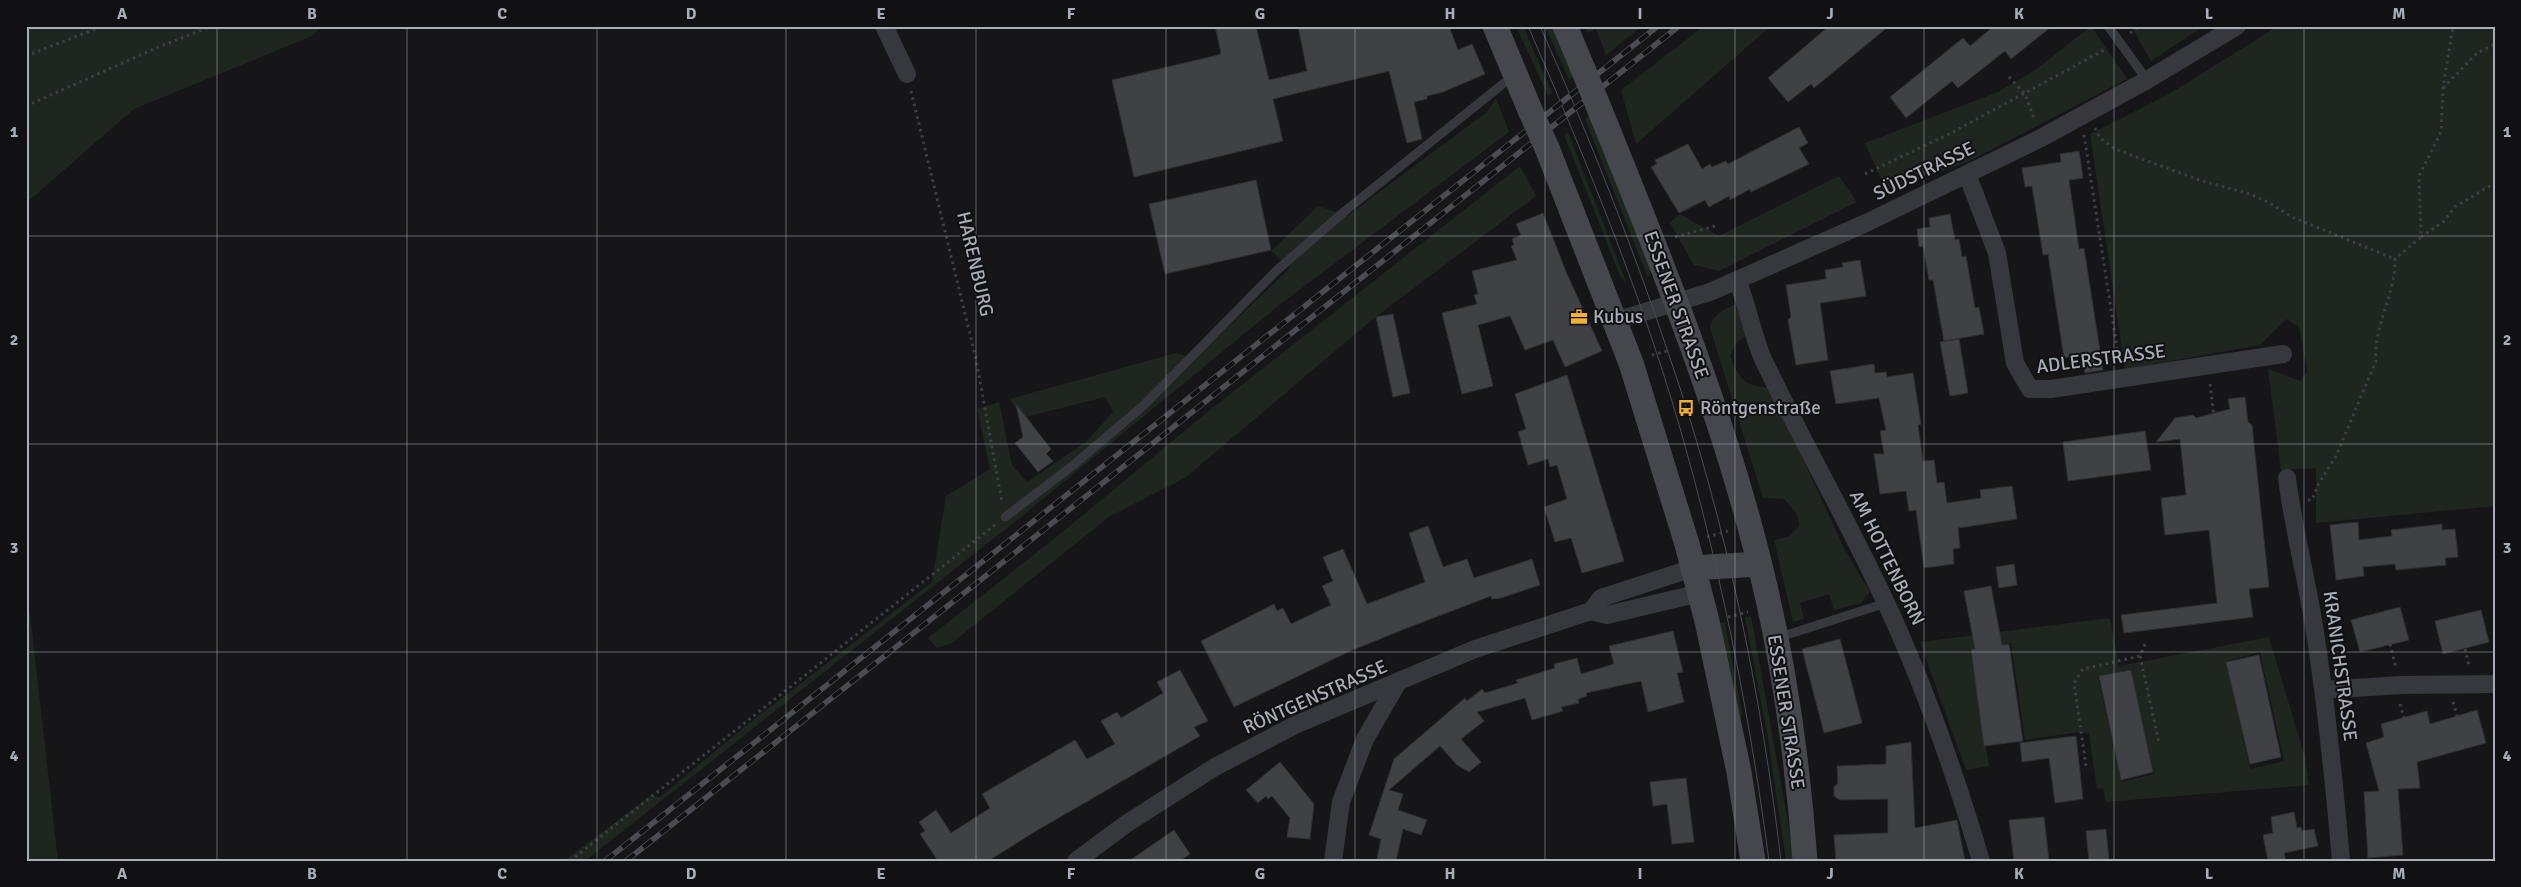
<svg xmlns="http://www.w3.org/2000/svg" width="2521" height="887" font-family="Signika,sans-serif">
<rect width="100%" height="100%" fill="#161618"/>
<path fill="#1e261f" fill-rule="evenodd" d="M26,26H322L312,36L134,109L26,203Z
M1516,26H1523L1552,93L1548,96Z
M1545,26H1553L1574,76L1569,80Z
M1585,26H1642L1606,55L1596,29L1588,33Z
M1704,26H1771L1636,144L1621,90Z
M2091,26L2127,79L1968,162L1886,190L1865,143L1998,92L2038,68Z
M2131,26H2204L2151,61Z
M2278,26H2495V506L2316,523V468L2281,470L2268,369L2301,381L2307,371L2299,327L2287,319L2260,345L2125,369L2090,134L2169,94Z
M1496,98L1509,132L1278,306L1021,517L585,861H564L650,796L660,797L748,724L932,582L946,496L990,469L977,409L999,402L1012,465L1027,482L1087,441L1113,412L1105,397L1022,418L1010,399L1176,353L1194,359L1290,268L1271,251L1318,206L1347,216L1487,112Z
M1590,115L1651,271L1648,278L1585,119Z
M1568,132L1627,284L1620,276L1564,135Z
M1520,166L1536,196L1373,319L1185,478L1110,516L952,643L937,648L928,638L1055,538L1210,410Z
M1839,176L1857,202L1719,271L1694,265L1670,223L1680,214L1719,236Z
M1738,303L1749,333L1736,343L1730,356C1740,381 1744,385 1770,388L1844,548L1870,592L1861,603L1834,610L1829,594L1800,603L1804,619L1793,622L1774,540L1790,536L1799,526L1797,514L1784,499L1763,498L1710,328C1713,313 1726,309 1738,303Z
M26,593L31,622L58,861H26Z
M1751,616L1791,839L1794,861H1786L1767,733L1745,617Z
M2110,618L2119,666L2269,637L2305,757L2309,785L2106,802L2103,788L2097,789L2089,733L2079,732L2025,740L2011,643L1970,649L1989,766L1966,770L1920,642ZM2260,652L2284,761L2250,769L2226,661ZM2131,669L2154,774L2121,782L2098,677Z
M1718,622L1725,623L1742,714L1740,720Z"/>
<path fill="#404145" stroke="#303034" d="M1215,26H1256L1269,80L1307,71L1298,26H1449L1458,50L1472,44L1485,74L1443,92L1427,96V99L1414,102L1422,139L1407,143L1389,71L1273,99L1283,141L1134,177L1112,80L1218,55L1221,53Z
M1829,26H1889L1814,88L1811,84L1788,102L1768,78Z
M1994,26H2052L2011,59L2005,51L1958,88L1952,81L1906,118L1890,97L1963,38L1970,46Z
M1799,127L1808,143L1799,148L1809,164L1751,192L1750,189L1730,200L1729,196L1709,207L1705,200L1679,213L1651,167L1657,164L1655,160L1688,144L1702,169L1710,164L1712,167L1726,161L1728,164Z
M2079,151L2083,178L2069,180L2079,249L2084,248L2103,370L2085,373L2082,355L2064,358L2048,254L2043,255L2032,186L2025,187L2022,168L2061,162L2060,154Z
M1256,180L1271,250L1165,274L1149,204Z
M1543,213L1567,274L1602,351L1565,367L1553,340L1525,350L1510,316L1478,325L1493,386L1462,394L1442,313L1477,304L1474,295L1478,294L1472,271L1517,260L1511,246L1514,245L1512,239L1521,235L1516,224Z
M1950,214L1955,240L1959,239L1962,257L1966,256L1975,308L1979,307L1984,334L1944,341L1933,280H1929L1923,246L1919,247L1917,229L1930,227L1929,218Z
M1860,260L1866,296L1820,303L1828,360L1796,365L1788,320L1791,317L1786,285L1826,279L1825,270L1843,267L1842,263Z
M1393,314L1410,393L1393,397L1376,317Z
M1959,339L1968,393L1950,396L1940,342Z
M1874,364L1875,373L1886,372L1887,377L1913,373L1921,424L1918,425L1923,461L1934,460L1937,483L1944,482L1947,503L1981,498L1980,490L2012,486L2017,519L1958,528L1960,548L1953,549L1954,564L1924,568L1916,510L1909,511L1906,491L1880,494L1874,454H1884L1880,431L1886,430L1879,398L1836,404L1830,371Z
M1567,375L1624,561L1582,573L1571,538L1555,542L1544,507L1567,499L1557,465L1550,467L1548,459L1528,465L1518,432L1526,429L1515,394Z
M2245,397L2248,422L2252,425L2269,587L2249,589L2253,617L2124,633L2121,615L2217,603L2209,530L2165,535L2161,498L2186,495L2180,439L2156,442L2175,418L2193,415L2196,418L2230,409L2228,399Z
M1016,404L1051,449L1046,454L1053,461L1038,472L1015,443L1023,437Z
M2145,431L2151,470L2068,481L2063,442Z
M2358,522L2359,540L2392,536L2391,530L2442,524V530L2455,529L2458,557L2445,558L2446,565L2396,570L2395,564L2363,567L2364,576L2336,580L2330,525Z
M1428,526L1443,567L1467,559L1474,578L1532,559L1540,585L1501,598L1492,599L1491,596L1407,628L1348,652L1234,707L1201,641L1274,604L1277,611L1283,608L1291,624L1331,605L1322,586L1333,581L1323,557L1343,549L1367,604L1425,582L1409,533Z
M2014,564L2017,585L1999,588L1996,567Z
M1991,586L2002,645L2009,644L2023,741L1984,746L1973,665L1971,649H1975L1964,591Z
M2400,607L2409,640L2360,652L2351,620Z
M2481,610L2489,642L2443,654L2435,621Z
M1673,631L1683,672L1677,673L1684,702L1648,712L1641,681L1586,693L1587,696L1578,699L1579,703L1561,707L1563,711L1532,720L1525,698L1477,712L1484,721L1461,739L1481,762L1469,772L1457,765L1440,746L1389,790L1403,794L1398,810L1427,820L1421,835L1403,829L1396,861L1377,859L1381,839L1369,835L1394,759L1465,698L1467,701L1482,689L1485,693L1518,683L1516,680L1555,668L1554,664L1577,658L1581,674L1614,664L1609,646Z
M1840,639L1862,723L1824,733L1802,649Z
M2259,655L2281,757L2250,764L2226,662Z
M1180,670L1208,721L1194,727L1200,736L1036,831L988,861H938L920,834L925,831L919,822L936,810L951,833L990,808L982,794L1075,740L1087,759L1115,744L1101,721L1117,712L1121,718L1163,693L1157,682Z
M2131,670L2153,772L2121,780L2099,676Z
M2477,710L2486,743L2417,762L2420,788L2398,789L2403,855L2368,858L2364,792L2379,791L2366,743L2384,737L2381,724L2427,711L2430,724Z
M2076,736L2083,799L2055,803L2049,758L2022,762L2020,743Z
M1911,742L1915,828L1957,820L1965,861H1836L1834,835L1888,833V799L1840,800L1834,796V787L1838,783L1837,766L1886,764V746Z
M1280,762L1314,804L1310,839L1287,837L1290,818L1272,796L1268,799L1266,796L1258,803L1246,790Z
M1686,778L1694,842L1672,844L1667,804L1653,806L1650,782Z
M2294,812L2297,828L2301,827L2302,831L2314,829L2318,846L2284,853L2286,861H2268L2263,835L2273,833L2271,817Z
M2044,817L2049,861H2014L2009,820Z
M2106,829L2109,861H2089L2086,831Z
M1174,830L1190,854L1180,861H1129Z"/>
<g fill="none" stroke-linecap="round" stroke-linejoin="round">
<path stroke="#3d3f44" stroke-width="3" stroke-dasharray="2.5 4" stroke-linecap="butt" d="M2130,33L2139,26
M26,56L103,26
M2009,77L2025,94L2035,121
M2443,88L2477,53L2495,44
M911,91L976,359L1002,502
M26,106L156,48L212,26
M2095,128L2100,138L2115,149L2199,180L2250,194L2270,203L2292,217L2395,259
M2084,135L2119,361
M1865,174L1951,133L2106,49
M1675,237L1715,226
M2421,237L2443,222L2456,206L2495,183
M1652,355L1670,350
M2210,384L2215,425
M2308,500H2312L2318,485L2336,456L2376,361C2373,326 2396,294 2395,259L2421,237L2419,176L2441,132L2443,88L2453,26
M1707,537L1728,531
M1728,617L1748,612
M2145,644L2140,656L2159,743
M2390,644L2396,668
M2465,649L2469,665
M2453,702L2457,716
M2400,704L2404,718
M2086,766L2074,683L2083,669L2140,656
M570,861L995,525"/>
<path stroke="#37383d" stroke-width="9" d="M2108,26L2147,80
M1005,517L1071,467L1143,406L1276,271L1345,211L1514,75
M1777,638L1886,603"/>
<path stroke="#37383d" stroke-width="18" d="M884,26L907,74
M1967,174L1997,253L2015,363L2030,389H2051L2283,354
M1737,280C1748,306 1752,334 1763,359C1804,446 1853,529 1892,616C1928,695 1956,777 1981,861
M1615,321L1710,292L1866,223L2041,138L2147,80L2237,26
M2287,478C2293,526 2305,572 2313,620C2326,700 2334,780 2341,861
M1591,611L1607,615L1700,593
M2323,690L2401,685L2495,684
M1076,861L1126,824L1215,767L1295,725L1475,649L1591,611L1601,598L1693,568
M1333,861L1341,802L1365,739L1398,682"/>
<path stroke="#45474d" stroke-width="25" d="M1495,26L1530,110
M1565,26L1583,69
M1599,108C1655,246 1711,383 1750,527C1780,635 1797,749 1805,861
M1547,148L1631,363L1687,544L1707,621L1739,772L1753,861
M1693,568L1759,564"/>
<path stroke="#4a4c52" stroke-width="1" d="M1528,26C1588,165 1647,307 1687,453C1724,587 1751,723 1769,861
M1540,26C1589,136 1633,247 1671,361C1726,522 1761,692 1781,861"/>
<g stroke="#4a4c52" stroke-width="5.5">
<path id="rail" d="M605,861L1658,26
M626,861L1679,26"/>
</g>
<use href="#rail" stroke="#111113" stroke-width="4" stroke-dasharray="11" stroke-linecap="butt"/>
<path stroke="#45474d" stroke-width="25" d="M1583,69L1599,108
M1530,110L1547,148"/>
</g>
<path fill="none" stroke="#a8adb8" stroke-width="1" stroke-opacity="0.55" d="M217,26V861M407,26V861M597,26V861M786,26V861M976,26V861M1166,26V861M1355,26V861M1545,26V861M1735,26V861M1924,26V861M2114,26V861M2304,26V861M26,236H2495M26,444H2495M26,652H2495"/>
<defs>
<g id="office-bare" transform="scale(1.35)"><path d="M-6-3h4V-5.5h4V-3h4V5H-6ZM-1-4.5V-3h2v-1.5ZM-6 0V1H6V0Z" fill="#f2b134" stroke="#111113" stroke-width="2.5" paint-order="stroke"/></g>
<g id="bus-bare" transform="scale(1.35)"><path d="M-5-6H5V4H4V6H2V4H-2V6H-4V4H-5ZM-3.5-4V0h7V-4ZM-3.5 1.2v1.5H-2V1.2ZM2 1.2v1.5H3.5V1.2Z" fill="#f2b134" stroke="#111113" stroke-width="2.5" paint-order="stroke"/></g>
</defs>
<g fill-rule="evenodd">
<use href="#office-bare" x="1579" y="317"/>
<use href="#bus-bare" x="1686" y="408"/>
</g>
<g text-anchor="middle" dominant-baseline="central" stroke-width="4" stroke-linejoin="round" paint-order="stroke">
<g font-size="19" fill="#a8adb8" stroke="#111113">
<text transform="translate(1924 171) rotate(-26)">SÜDSTRASSE</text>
<text transform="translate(975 264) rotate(77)">HARENBURG</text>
<text transform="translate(1676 305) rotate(70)">ESSENER STRASSE</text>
<text transform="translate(2101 359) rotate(-7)">ADLERSTRASSE</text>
<text transform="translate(1887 558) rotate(64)">AM HOTTENBORN</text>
<text transform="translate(2340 666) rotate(82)">KRANICHSTRASSE</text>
<text transform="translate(1315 697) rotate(-24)">RÖNTGENSTRASSE</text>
<text transform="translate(1786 712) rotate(81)">ESSENER STRASSE</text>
</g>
<g font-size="19" fill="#a8adb8" stroke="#111113" text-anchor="start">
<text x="1593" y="317">Kubus</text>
<text x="1700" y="408">Röntgenstraße</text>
</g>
</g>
<rect width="2521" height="887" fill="none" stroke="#111113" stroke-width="55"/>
<rect x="28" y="28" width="2466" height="832" fill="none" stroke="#a8adb8" stroke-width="2"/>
<g font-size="16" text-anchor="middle" font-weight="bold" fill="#a8adb8">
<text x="122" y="19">A</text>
<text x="312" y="19">B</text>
<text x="502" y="19">C</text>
<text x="691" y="19">D</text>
<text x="881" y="19">E</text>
<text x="1071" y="19">F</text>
<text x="1260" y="19">G</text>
<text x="1450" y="19">H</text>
<text x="1640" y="19">I</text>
<text x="1830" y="19">J</text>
<text x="2019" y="19">K</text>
<text x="2209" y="19">L</text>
<text x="2399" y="19">M</text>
<text x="14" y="137">1</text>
<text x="2507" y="137">1</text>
<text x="14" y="345">2</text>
<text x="2507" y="345">2</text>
<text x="14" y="553">3</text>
<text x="2507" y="553">3</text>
<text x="14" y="761">4</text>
<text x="2507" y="761">4</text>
<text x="122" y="879">A</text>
<text x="312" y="879">B</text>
<text x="502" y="879">C</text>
<text x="691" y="879">D</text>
<text x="881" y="879">E</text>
<text x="1071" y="879">F</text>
<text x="1260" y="879">G</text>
<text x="1450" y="879">H</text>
<text x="1640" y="879">I</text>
<text x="1830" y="879">J</text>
<text x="2019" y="879">K</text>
<text x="2209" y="879">L</text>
<text x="2399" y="879">M</text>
</g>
</svg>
